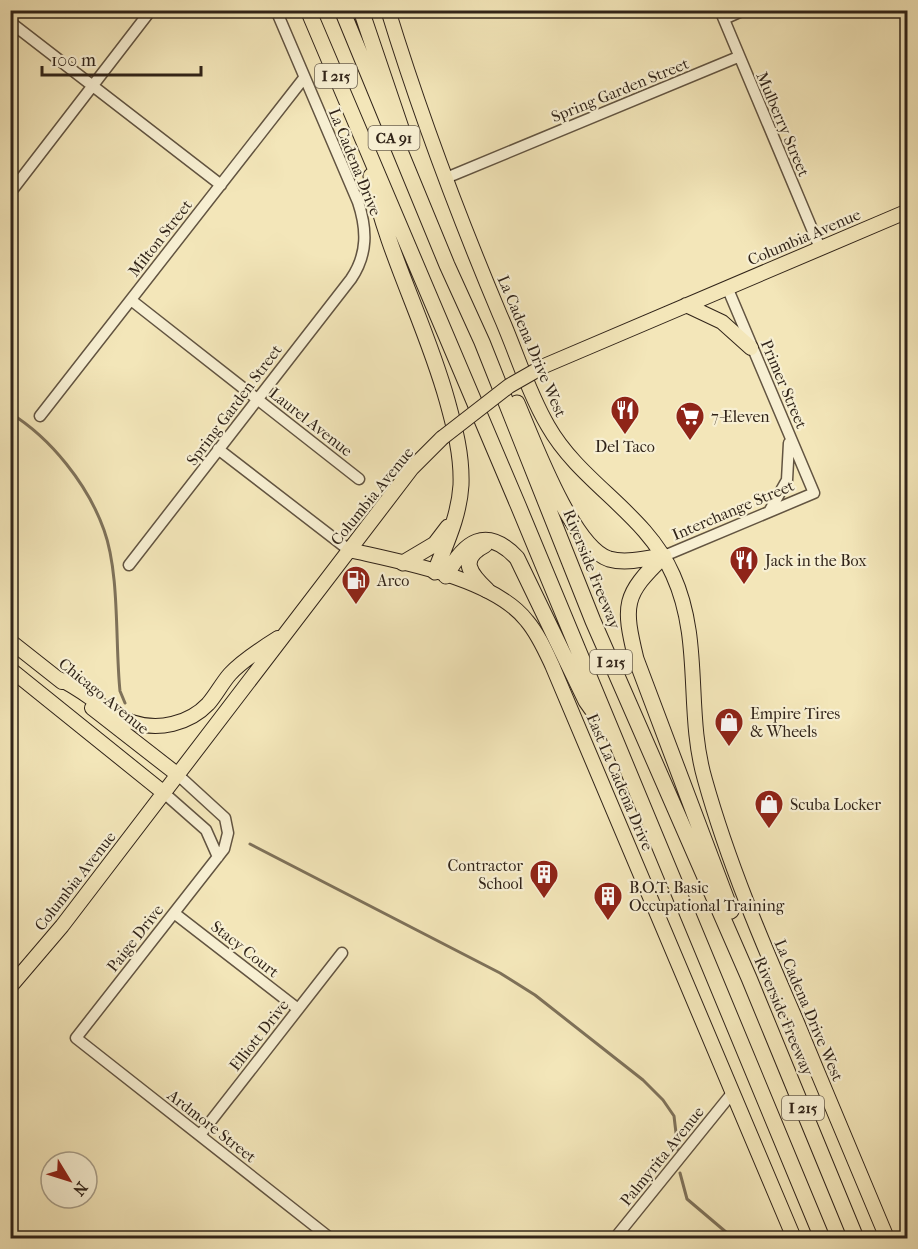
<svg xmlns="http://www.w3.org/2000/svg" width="918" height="1249" font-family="'IM FELL French Canon',serif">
<rect width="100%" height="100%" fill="#f3e6b9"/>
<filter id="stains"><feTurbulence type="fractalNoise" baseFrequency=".00333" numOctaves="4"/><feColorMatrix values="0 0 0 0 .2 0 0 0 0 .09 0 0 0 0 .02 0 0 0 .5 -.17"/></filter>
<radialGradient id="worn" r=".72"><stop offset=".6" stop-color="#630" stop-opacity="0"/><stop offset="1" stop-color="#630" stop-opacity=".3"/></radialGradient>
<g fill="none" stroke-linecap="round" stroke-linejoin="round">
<path stroke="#7e7159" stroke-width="3" d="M10,413C51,438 88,485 104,530C120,574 115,644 120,691L125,703
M250,844L500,973L535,995L643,1080L663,1100L674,1116L678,1150
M680,1173L687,1199L733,1238"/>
<g stroke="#625441" stroke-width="13">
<path id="minor" d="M720,10L820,248
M724,19L744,10
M10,22L221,185
M446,178L738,57
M10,193L151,10
M131,300L359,479
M40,416L304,78
M218,449L349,550
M769,512L787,480L789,443
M664,556L814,493L727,287
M129,565L351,279C368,254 367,229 358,202L276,10
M178,775L225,818L228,833L224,849L76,1038L330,1238
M164,793L206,830L218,857
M174,913L298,1009
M200,1135L342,953
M615,1238L733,1092"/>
</g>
<g stroke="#312419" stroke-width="16">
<path id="major" d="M388,10C420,114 458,215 500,315C516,351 528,392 548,426C581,484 646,513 673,575C703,641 685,712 705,780C728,862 762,942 796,1020C826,1093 857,1166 887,1238
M686,305L722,322L751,348
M544,366L908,211
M349,550C401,562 494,578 527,621C538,634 545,650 552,665L794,1238
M10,641L62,682
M10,669L164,793
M57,678C84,689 104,712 132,722C158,731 189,724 208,704C216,695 222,683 230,674C243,660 262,648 278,638
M92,708L178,775
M10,987L62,926L412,468L442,438"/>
</g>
<g stroke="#312419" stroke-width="17">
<path id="highway" d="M308,10L518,505L822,1238
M342,10L447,265L482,342L593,621L749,978L856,1238
M361,10L401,128
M371,176C387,253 426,324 447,400C455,429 462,455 461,485C459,517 446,543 435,572
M517,403C533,440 572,547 609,559C627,564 646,558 664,556
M485,545C458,559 470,574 487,590
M664,556C623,595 623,605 636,659L731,911
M403,563L435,544L448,527
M446,576C464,542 486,525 517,558L586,701L605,728"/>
</g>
<use href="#minor" stroke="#f7efd2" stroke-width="10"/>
<use href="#major" stroke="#f3e6b9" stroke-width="14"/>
<use href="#highway" stroke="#f3e6b9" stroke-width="15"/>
<g stroke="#312419" stroke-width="16" stroke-linecap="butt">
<path id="major-bridge" d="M442,438L509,386L544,366"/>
</g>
<use href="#major-bridge" stroke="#f3e6b9" stroke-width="14"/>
</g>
<defs>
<g id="restaurant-pin" transform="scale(1.5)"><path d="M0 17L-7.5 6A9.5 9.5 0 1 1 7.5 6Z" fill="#8f2418" stroke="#f7efd2"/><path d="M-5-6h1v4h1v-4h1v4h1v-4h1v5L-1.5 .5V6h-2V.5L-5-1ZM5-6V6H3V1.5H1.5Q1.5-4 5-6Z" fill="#fff"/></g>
<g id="supermarket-pin" transform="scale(1.5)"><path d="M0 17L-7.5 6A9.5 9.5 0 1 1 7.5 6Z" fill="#8f2418" stroke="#f7efd2"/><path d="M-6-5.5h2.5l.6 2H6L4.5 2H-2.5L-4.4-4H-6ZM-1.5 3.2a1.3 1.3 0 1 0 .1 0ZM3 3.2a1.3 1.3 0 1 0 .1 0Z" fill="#fff"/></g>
<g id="fuel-pin" transform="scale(1.5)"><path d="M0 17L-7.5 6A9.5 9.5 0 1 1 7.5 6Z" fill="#8f2418" stroke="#f7efd2"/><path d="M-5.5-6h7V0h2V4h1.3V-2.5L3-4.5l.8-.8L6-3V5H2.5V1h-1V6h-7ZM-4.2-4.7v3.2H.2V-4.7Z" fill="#fff"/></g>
<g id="shop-pin" transform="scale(1.5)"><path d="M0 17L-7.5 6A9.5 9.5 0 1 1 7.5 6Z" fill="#8f2418" stroke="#f7efd2"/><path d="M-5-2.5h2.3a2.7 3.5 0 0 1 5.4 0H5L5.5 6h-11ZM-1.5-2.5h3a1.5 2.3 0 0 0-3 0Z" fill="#fff"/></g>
<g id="building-pin" transform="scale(1.5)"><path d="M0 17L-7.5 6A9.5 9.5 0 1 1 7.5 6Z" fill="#8f2418" stroke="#f7efd2"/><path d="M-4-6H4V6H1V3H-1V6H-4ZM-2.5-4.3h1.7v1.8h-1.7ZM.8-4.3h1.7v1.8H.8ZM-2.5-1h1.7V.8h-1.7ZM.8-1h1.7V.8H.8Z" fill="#fff"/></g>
</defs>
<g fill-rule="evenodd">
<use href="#restaurant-pin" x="625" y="410"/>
<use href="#supermarket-pin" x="690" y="416"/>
<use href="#restaurant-pin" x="744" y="560"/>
<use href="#fuel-pin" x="356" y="580"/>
<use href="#shop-pin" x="729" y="722"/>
<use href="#shop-pin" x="769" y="804"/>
<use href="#building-pin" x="544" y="874"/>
<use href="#building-pin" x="608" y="896"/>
</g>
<g text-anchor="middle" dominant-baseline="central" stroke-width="4.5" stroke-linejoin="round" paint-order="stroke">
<g fill="#f7efd2" stroke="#6c6150" stroke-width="1.5">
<rect x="315" y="64" width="42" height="24" rx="4.5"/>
<rect x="368.5" y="126" width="51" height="24" rx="4.5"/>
<rect x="590" y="650" width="42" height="24" rx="4.5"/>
<rect x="782" y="1096" width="42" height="24" rx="4.5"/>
</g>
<g font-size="15" font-weight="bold" fill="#312419">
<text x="336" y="76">I 215</text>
<text x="394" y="138">CA 91</text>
<text x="611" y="662">I 215</text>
<text x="803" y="1108">I 215</text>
</g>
<g font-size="16" fill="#312419" stroke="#f7efd2">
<text transform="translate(620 90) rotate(-22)">Spring Garden Street</text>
<text transform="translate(783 124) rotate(67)">Mulberry Street</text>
<text transform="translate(355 162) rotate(68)">La Cadena Drive</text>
<text transform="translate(804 237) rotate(-23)">Columbia Avenue</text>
<text transform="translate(160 238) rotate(-52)">Milton Street</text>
<text transform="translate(532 346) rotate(67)">La Cadena Drive West</text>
<text transform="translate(784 384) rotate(67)">Primer Street</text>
<text transform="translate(234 405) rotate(-53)">Spring Garden Street</text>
<text transform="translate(311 422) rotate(38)">Laurel Avenue</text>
<text transform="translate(372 496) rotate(-51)">Columbia Avenue</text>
<text transform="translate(733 510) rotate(-23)">Interchange Street</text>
<text transform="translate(592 569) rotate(68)">Riverside Freeway</text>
<text transform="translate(104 696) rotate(39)">Chicago Avenue</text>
<text transform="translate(620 782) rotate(67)">East La Cadena Drive</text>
<text transform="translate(75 881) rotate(-52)">Columbia Avenue</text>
<text transform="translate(135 938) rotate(-52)">Paige Drive</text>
<text transform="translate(245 949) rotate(38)">Stacy Court</text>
<text transform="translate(809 1010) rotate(67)">La Cadena Drive West</text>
<text transform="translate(784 1016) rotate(67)">Riverside Freeway</text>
<text transform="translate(259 1035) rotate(-52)">Elliott Drive</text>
<text transform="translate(212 1126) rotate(38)">Ardmore Street</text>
<text transform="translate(662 1156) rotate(-51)">Palmyrita Avenue</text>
</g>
<g font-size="16" fill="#312419" stroke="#f7efd2" text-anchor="start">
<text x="711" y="416">7-Eleven</text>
<text x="625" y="446" text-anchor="middle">Del Taco</text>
<text x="765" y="560">Jack in the Box</text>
<text x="377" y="580">Arco</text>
<text x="750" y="713">Empire Tires<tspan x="750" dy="18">&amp; Wheels</tspan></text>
<text x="790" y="804">Scuba Locker</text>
<text x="523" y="865" text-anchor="end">Contractor<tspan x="523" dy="18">School</tspan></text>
<text x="629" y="887">B.O.T. Basic<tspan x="629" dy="18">Occupational Training</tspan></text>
</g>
</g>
<rect width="918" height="1249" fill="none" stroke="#f3e6b9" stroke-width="36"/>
<rect x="12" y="12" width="894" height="1225" fill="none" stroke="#312419" stroke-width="3"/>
<rect x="18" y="18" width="882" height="1213" fill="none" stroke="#312419" stroke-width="1.5"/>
<g transform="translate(69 1180) rotate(128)"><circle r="28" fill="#f7efd2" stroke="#a89e88" stroke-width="1.5"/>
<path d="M0-4.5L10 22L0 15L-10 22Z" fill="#8f2418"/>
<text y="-9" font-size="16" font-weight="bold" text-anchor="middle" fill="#312419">N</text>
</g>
<path d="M42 66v9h159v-9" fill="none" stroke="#312419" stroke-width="3"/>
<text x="51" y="66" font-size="18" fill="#312419" stroke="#f7efd2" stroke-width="4.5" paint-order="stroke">100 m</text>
<rect width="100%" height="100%" filter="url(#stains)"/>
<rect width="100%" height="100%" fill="url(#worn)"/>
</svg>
